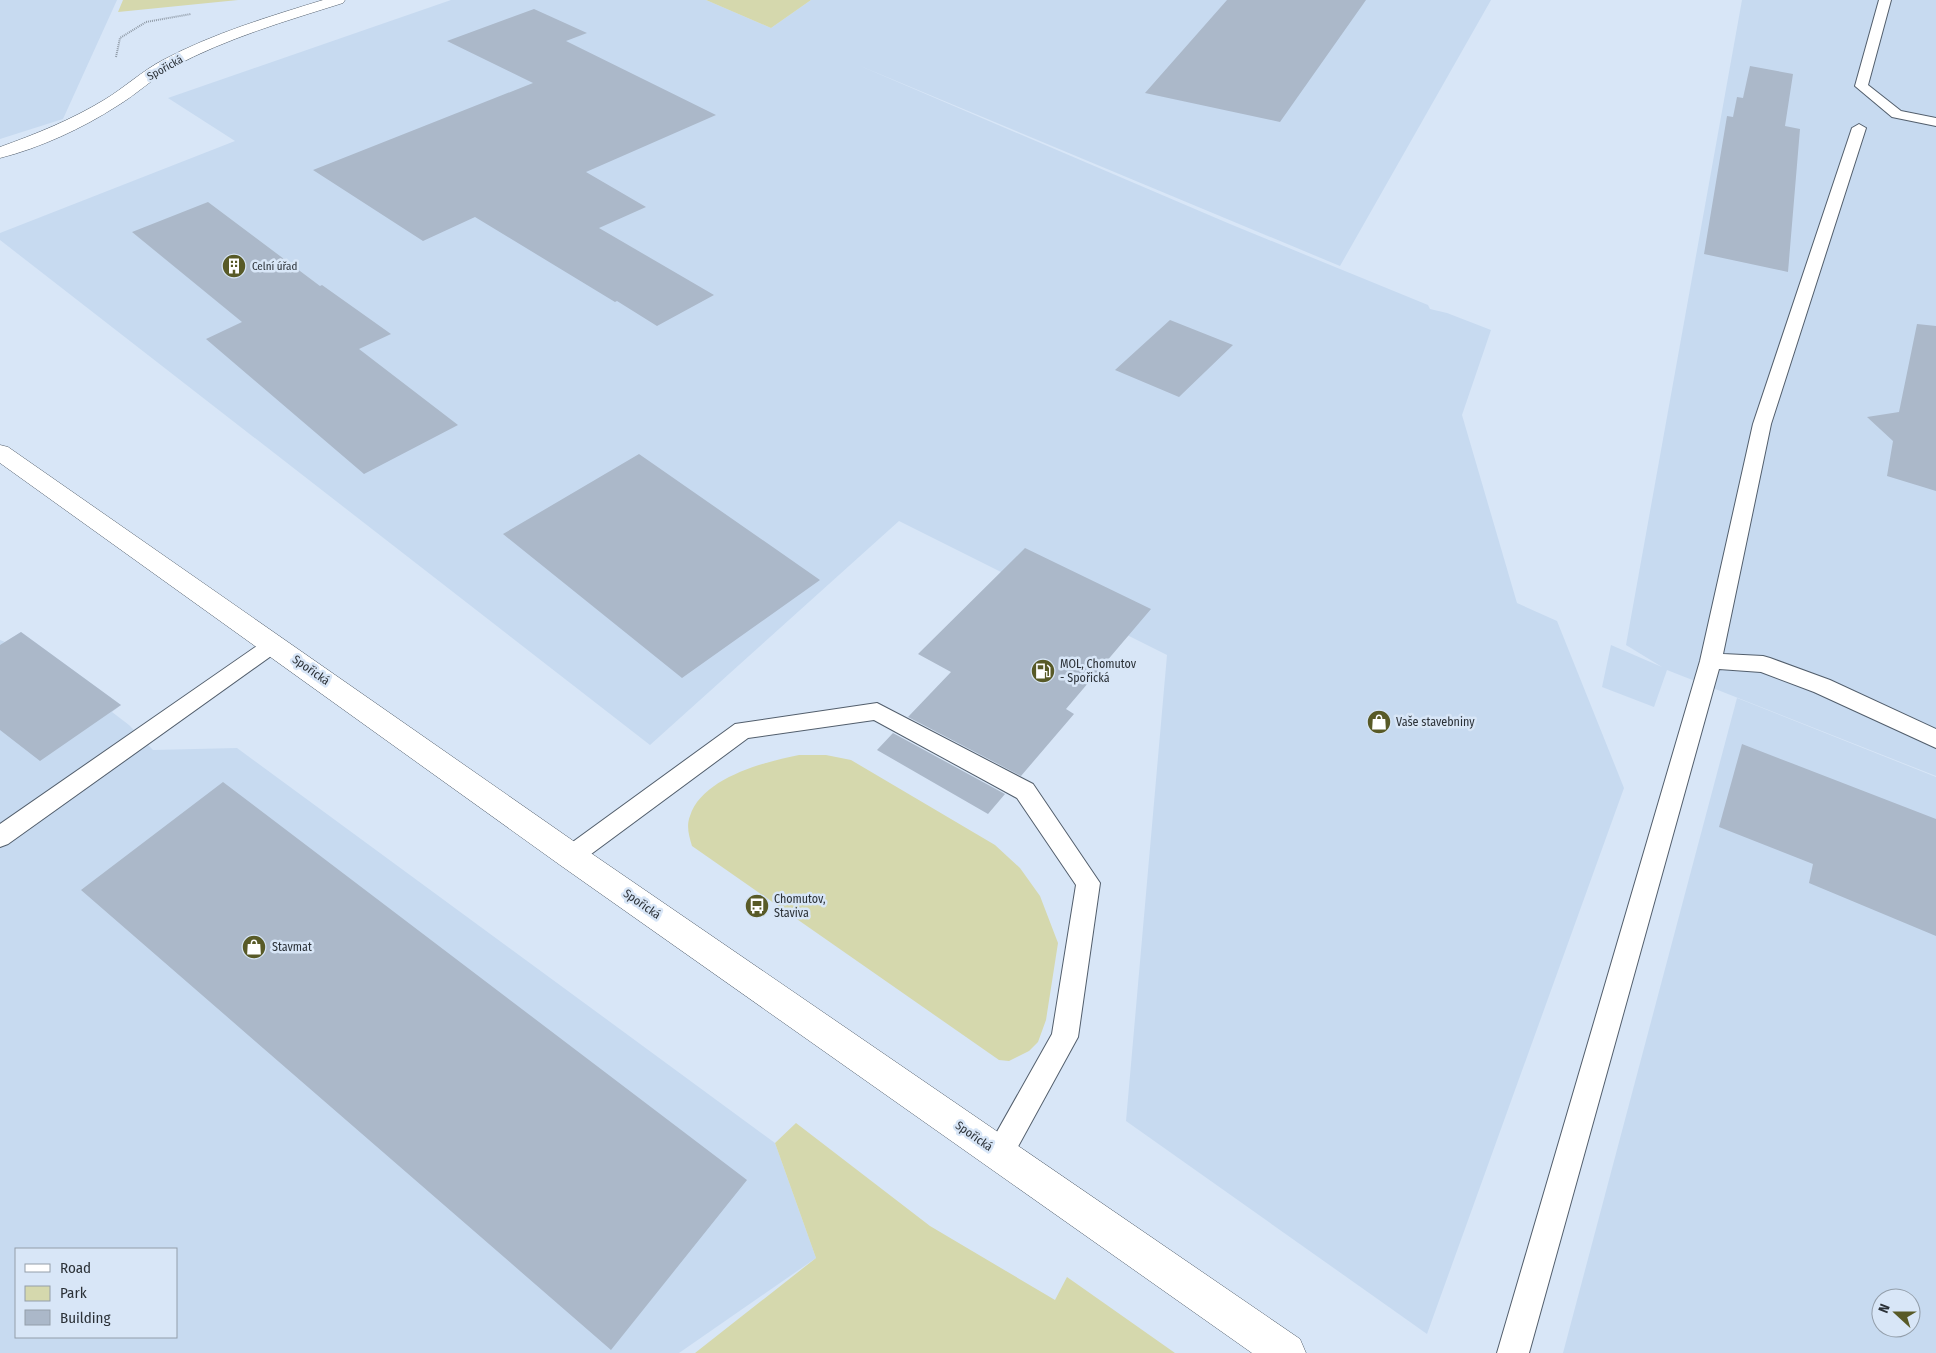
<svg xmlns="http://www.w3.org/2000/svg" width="1936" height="1353" font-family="'Fira Sans Condensed',sans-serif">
<rect width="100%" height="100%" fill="#d8e6f7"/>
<path fill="#c7daf0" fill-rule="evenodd" d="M0,0H117L63,119L0,139Z
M451,0H706L771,28L811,0H1491L1340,266L858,65L1230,224L1428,305L1430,309L1447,313L1491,330L1462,415L1517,603L1557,621L1624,788L1427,1334L1126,1121L1167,655L899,521L650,745L0,240V233L235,141L168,98Z
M1742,0H1936V776L1667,670L1654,707L1602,687L1611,645L1662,667L1626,645Z
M21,632L121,705L112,712L129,725L153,750L237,748L775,1143L816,1258L679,1353H0V640L5,642ZM16,1249H176V1337H16Z
M1737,698L1936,777V1353H1563ZM1881,1298H1911V1328H1881Z"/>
<path fill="#d5d8ad" d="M123,0H238L118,12Z
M706,0H811L771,28Z
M799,755H826L851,760L995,845L1020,868L1040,896L1058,943L1046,1020L1038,1042L1029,1051L1009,1061L999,1060L692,846C689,836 686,826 690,816C702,778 764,762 799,755Z
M796,1123L930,1226L1055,1300L1067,1277L1175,1353H695L816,1258L775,1143Z"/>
<path fill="#abb8c9" d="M1227,0H1366L1280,122L1145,93Z
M534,9L587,33L566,41L716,115L586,172L646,207L599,228L714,295L657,326L617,301L615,302L475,217L423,241L313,170L533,83L447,41Z
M1750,66L1793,74L1785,126L1800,129L1788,272L1704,254L1727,116L1733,117L1737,97L1743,98Z
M208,202L320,286L322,285L391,334L359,349L458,425L364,474L206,339L242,322L132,232Z
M1170,320L1233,345L1179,397L1115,370Z
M1917,324L1936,326V491L1887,476L1893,441L1867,417L1899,412Z
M639,454L820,580L682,678L503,534Z
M1025,548L1151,609L1066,709L1074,714L1021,776L908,717L951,672L918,654Z
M21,632L121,705L40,761L0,730V645Z
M893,733L1005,794L988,814L877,750Z
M1742,744L1936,819V936L1809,883L1813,864L1719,827Z
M223,782L747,1180L611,1350L81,890Z"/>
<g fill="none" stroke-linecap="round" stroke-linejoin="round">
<g stroke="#525e6c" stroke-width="2">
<path id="lane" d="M1879,0H1891L1868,85L1901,111L1936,118V126L1892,117L1855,86Z
M1859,124L1866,128L1771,424L1723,654L1763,656L1770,658L1830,680L1936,729V748L1814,692L1761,672L1719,669L1529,1353H1497L1700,661L1753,424L1852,128Z
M274,636L281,639L284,644L281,649L8,844L0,847V824L267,639Z
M877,703L1033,784L1100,883L1078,1037L1009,1163L999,1167L989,1163L985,1153L1052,1034L1076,885L1017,798L874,720L748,738L579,863L571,866L563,863L559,856L563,849L735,724Z"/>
</g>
<g stroke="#525e6c" stroke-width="1">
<path id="street" d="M323,0H345L343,3C286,21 227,38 173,67C153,78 137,94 117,106C83,128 40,148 0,158V147C36,134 71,120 104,100C124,88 142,71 163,60C214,33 268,17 323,0Z"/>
</g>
<g stroke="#525e6c" stroke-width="1">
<path id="secondary" d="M0,445L8,447L582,847L1300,1339L1306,1353H1252L560,865L0,463Z"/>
</g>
<path stroke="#909ba7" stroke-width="2" stroke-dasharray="1 1" stroke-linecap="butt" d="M116,57L120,38L146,22L191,14"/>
<use href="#lane" fill="#fff" fill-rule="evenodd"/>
<use href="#street" fill="#fff" fill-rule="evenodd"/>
<use href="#secondary" fill="#fff" fill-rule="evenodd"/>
</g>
<defs>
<g id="building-disc" transform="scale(1.25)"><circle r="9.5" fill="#585a27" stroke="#d8e6f7"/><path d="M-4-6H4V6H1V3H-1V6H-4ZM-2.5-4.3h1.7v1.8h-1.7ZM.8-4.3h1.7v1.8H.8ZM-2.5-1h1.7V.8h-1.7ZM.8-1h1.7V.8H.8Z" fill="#fff"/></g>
<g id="fuel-disc" transform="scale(1.25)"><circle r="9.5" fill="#585a27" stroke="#d8e6f7"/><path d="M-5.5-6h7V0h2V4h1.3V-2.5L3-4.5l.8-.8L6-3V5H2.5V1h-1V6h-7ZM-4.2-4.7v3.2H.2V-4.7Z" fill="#fff"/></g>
<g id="shop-disc" transform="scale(1.25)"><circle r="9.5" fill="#585a27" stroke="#d8e6f7"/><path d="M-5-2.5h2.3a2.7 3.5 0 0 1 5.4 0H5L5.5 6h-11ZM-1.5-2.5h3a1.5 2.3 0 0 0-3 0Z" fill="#fff"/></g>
<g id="bus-disc" transform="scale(1.25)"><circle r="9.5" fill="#585a27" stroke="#d8e6f7"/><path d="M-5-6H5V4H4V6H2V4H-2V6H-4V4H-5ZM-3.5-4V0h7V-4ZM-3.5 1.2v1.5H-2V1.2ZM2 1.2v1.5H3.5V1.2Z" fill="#fff"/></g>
</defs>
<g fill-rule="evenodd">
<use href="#building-disc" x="234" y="266"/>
<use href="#fuel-disc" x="1043" y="671"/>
<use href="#shop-disc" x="1379" y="722"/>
<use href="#bus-disc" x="757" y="906"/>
<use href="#shop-disc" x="254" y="947"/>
</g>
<g text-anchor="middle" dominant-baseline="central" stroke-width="5" stroke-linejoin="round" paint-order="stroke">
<g font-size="11" fill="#2b3137" stroke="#d8e6f7">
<text transform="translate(165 68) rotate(-29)">Spořická</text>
</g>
<g font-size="11" fill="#2b3137" stroke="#d8e6f7" text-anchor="start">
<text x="252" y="266">Celní úřad</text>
</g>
<g font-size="12" fill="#2b3137" stroke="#d8e6f7" text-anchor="start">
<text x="1060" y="664">MOL, Chomutov<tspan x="1060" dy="14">- Spořická</tspan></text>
<text x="1396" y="722">Vaše stavebniny</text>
<text x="774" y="899">Chomutov,<tspan x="774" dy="14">Staviva</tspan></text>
<text x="272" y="947">Stavmat</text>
</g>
<g font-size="12" fill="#2b3137" stroke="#d8e6f7">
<text transform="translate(311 670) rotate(35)">Spořická</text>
<text transform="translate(642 904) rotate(35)">Spořická</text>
<text transform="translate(974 1136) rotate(35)">Spořická</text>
</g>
</g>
<rect x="15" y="1248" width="162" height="90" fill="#d8e6f7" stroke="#939eaa"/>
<rect x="25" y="1264" width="25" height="8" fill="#ffffff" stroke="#939eaa"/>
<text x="60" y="1273" font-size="15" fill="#2b3137">Road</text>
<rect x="25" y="1286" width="25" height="15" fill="#d5d8ad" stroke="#939eaa"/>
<text x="60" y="1298" font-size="15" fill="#2b3137">Park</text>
<rect x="25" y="1310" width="25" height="15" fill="#abb8c9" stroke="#939eaa"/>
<text x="60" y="1323" font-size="15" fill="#2b3137">Building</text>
<g transform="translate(1896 1313) rotate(291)"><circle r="24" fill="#d8e6f7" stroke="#939eaa"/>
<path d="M0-4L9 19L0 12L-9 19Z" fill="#585a27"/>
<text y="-8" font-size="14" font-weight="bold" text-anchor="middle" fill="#2b3137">N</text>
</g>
</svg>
